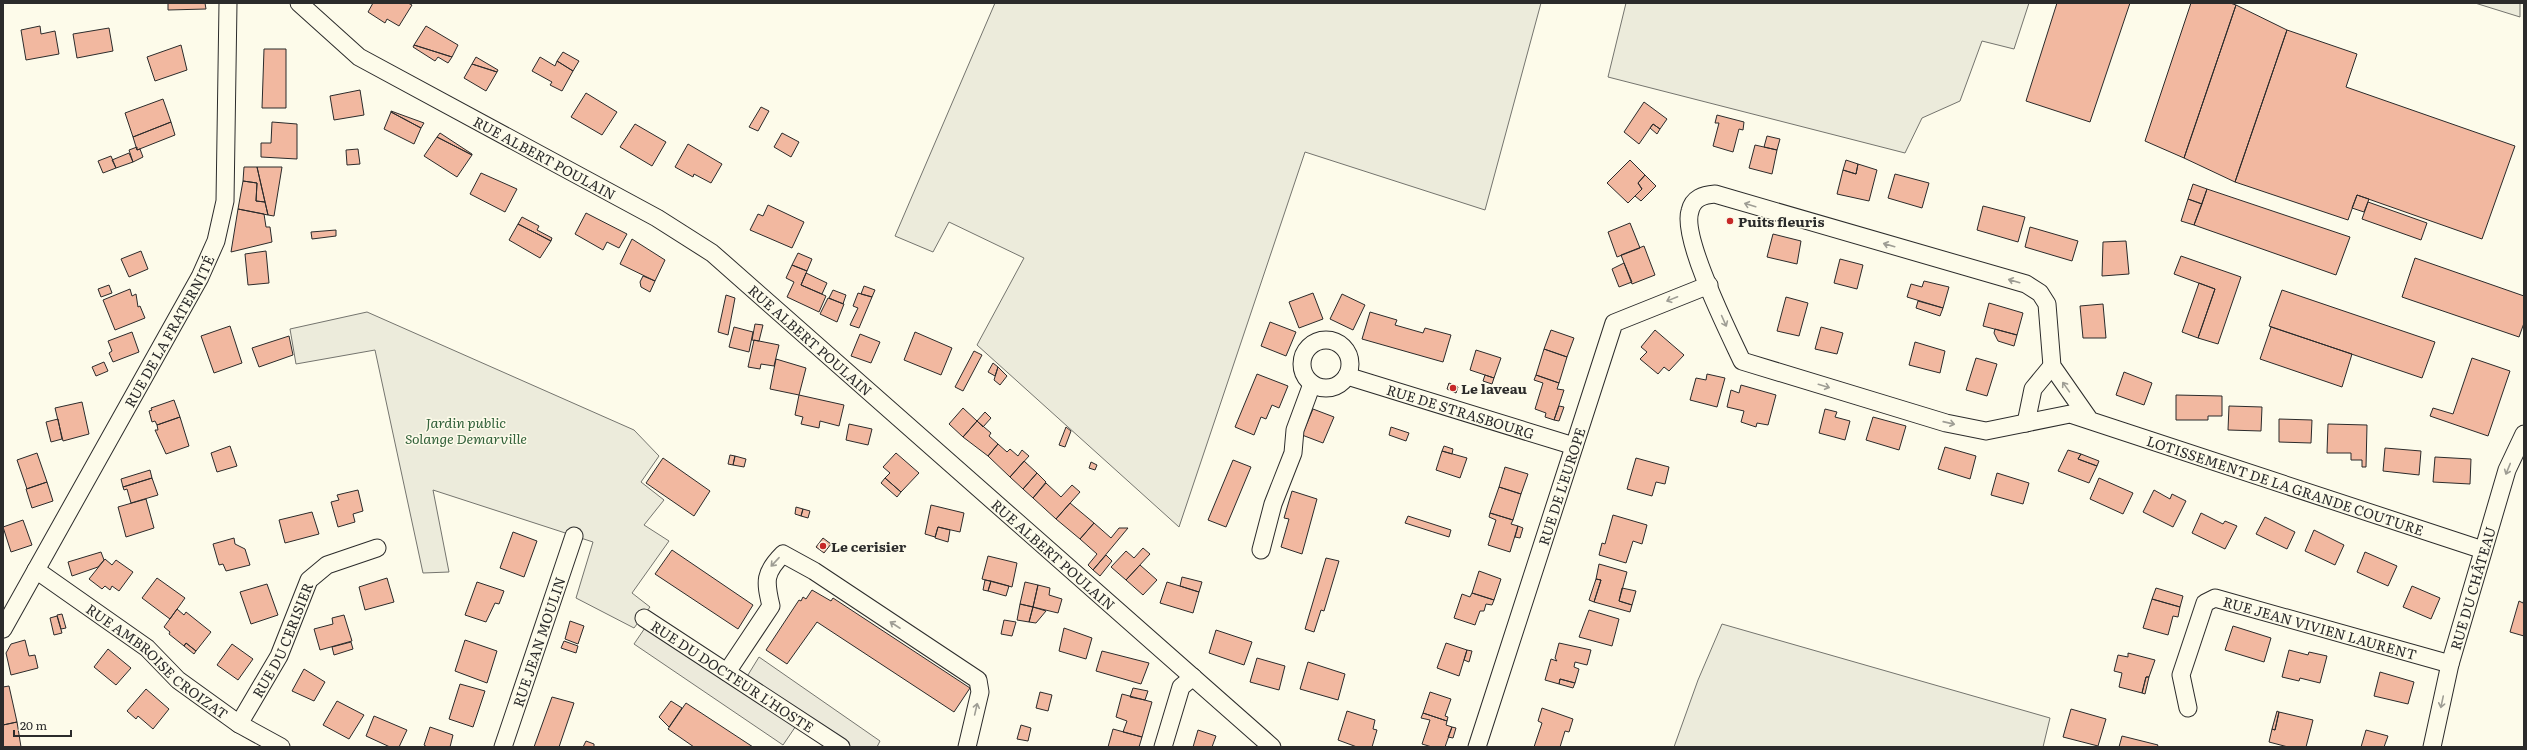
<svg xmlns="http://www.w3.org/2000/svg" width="2527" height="750" font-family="Literata,serif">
<rect width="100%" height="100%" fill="#fdfbea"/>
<path fill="#ecebdb" stroke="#74746e" d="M995,3H1541L1485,210L1305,152L1179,527L977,345L1024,258L949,222L933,252L895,236Z
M1626,3H2029L2014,49L1982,41L1960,101L1922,118L1905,153L1608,77Z
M2475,3H2520V17Z
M367,312L634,430L659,456L641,482L664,500L644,525L669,541L632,593L650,607L634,628L576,598L593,542L433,490L449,572L423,573L375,350L296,364L290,329Z
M1722,624L2050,718L2043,747H1674L1698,680Z"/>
<path fill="#eceadb" stroke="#74746e" d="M649,622L743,683L759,657L880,741L877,747H841L800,720L783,745L634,644Z"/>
<path fill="#f2b8a0" stroke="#2b2b2b" d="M168,3H205L206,9L168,10Z
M373,3H408L412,5L399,26L387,19L385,23L368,12Z
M2057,3H2130L2090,122L2026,101Z
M2191,3H2230L2236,5L2184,158L2145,141Z
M2236,5L2287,30L2235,182L2184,158Z
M40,26L41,34L55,31L59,54L26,60L21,30Z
M426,26L458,45L452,57L414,45Z
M109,28L113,51L77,58L73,34Z
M2287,30L2357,54L2346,87L2515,146L2482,239L2357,195L2348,220L2235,182Z
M181,45L187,70L155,81L147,57Z
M414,45L452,57L448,63L438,57L435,61L413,47Z
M264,49H286V108H262Z
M563,52L579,61L573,71L557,61Z
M476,57L498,70L497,72L472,64Z
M540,57L555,66L557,61L573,71L562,91L550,85L552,82L532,71Z
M472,64L497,72L486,91L464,78Z
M360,90L364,115L334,120L330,96Z
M586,93L617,112L602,135L571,117Z
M163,99L171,122L133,137L125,113Z
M1644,102L1667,119L1660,129L1653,124L1639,144L1624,132Z
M761,107L769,111L758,131L749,127Z
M391,111L424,123L421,128L391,112Z
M391,112L421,128L414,144L384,129Z
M1717,115L1744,122L1743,130L1739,129L1733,152L1713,146L1719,123H1715Z
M171,122L175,135L137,150L133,137Z
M272,122L297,124V159L261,157V143H271Z
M635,124L666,142L652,166L620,147Z
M1653,124L1660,129L1657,134L1650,128Z
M440,133L472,154V155L437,137Z
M782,133L799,142L791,157L774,147Z
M1767,136L1780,139L1777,150L1764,147Z
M437,137L472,155L457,177L424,156Z
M688,144L722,164L711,183L694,174L693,177L675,167Z
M1755,145L1777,150L1772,174L1749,168Z
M137,147V150L140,149L143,157L133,162L129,150Z
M358,149L360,164L347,165L346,150Z
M129,153L133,162L116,168L112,160Z
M111,156L116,168L103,173L98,161Z
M1630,160L1645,175L1638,183L1642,189L1628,203L1607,183Z
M1846,160L1858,164L1856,174L1843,170Z
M1858,164L1877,170L1869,201L1837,194L1843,170L1856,174Z
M244,167H257L265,202L256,201L257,183L243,181Z
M257,167H282L274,216L268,215Z
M481,173L517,189L505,212L470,194Z
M1895,174L1929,183L1922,208L1888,198Z
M1645,175L1656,186L1641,201L1635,196L1642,189L1638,183Z
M243,181L257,183L256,201L265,202L268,215L238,209Z
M2193,184L2207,189L2202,204L2188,199Z
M2207,189L2350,237L2336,275L2194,225Z
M2357,195L2369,199L2364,212L2352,208Z
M2188,199L2202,204L2194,225L2181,221Z
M2368,202L2427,223L2421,240L2362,219Z
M768,205L804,222L792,248L750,230L758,214L763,216Z
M1983,206L2025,217L2018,242L1977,230Z
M238,209L264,214L266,227H270L272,242L231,252Z
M586,213L627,234L619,248L607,242L603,250L575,234Z
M522,217L539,226L537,230L552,238L551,241L518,224Z
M1630,223L1640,248L1617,257L1608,232Z
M518,224L551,241L540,258L509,240Z
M2030,227L2078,241L2072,261L2025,247Z
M336,230V236L312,239L311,232Z
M1773,234L1801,241L1797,264L1767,257Z
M632,239L665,260L655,281L620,264Z
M2126,241L2129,274L2102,276L2103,242Z
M1644,246L1655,275L1632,284L1621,255Z
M141,251L148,269L129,277L121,259Z
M266,251L269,283L248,285L245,254Z
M798,253L812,259L807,271L792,265Z
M2181,256L2241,277L2218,344L2198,338L2215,289L2174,274Z
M2415,258L2524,296V323L2519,337L2402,297Z
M1840,259L1863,265L1857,289L1834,283Z
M1624,263L1632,282L1619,287L1612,269Z
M792,265L807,271L801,285L826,296L819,312L787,297L794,282L786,278Z
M806,273L827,283L822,294L801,285Z
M643,276L655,281L650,292L641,287L640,282Z
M1924,281L1949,287L1943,308L1907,297L1911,284L1922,287Z
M2199,283L2215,289L2198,338L2182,332Z
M109,285L112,293L101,297L98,289Z
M864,286L875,290L872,297L861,294Z
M130,289L132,296L136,294L138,307L140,306L145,318L115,330L103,300Z
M833,290L846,295L843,304L829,298Z
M2282,290L2435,342L2422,378L2269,326Z
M858,293L872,297L859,328L850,325L858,308L853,306Z
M1313,293L1323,319L1299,328L1289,302Z
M1342,294L1365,305L1353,330L1330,319Z
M726,295L735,298L728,335L718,332Z
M1786,297L1808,303L1799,336L1777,331Z
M828,298L844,304L837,322L820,314Z
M1918,301L1943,308L1940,316L1916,308Z
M1989,303L2023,313L2017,335L1983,326Z
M2103,304L2106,338H2083L2080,306Z
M1370,312L1397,320L1395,325L1423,333L1425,328L1451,335L1443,362L1362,339Z
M1270,322L1296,332L1286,356L1261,346Z
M755,324L763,325L759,341L752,340Z
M230,326L242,363L214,373L201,336Z
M734,327L753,332L749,352L729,347Z
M1821,327L1843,333L1837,354L1815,349Z
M2271,327L2352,354L2342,387L2260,359Z
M1995,329L2017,335L2014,346L1998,341L1994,333Z
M1551,330L1574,338L1567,357L1544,349Z
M1655,330L1684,355L1669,371L1664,367L1658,374L1640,359L1647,352L1641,347Z
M132,332L139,352L113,362L109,353L112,351L108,341Z
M915,332L952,348L941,375L904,360Z
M860,334L880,342L871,363L851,356Z
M289,336L293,355L259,367L252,348Z
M754,340L779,345L774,366L761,364L760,369L748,367Z
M1915,342L1945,351L1940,373L1909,365Z
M1544,349L1567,357L1559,383L1536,375Z
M1476,350L1501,358L1494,378L1470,370Z
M974,351L982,355L963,391L955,387Z
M1976,358L1997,364L1987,396L1966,390Z
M2472,358L2510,371L2488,436L2430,416L2433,408L2453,414Z
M776,359L806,368L799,395L770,389Z
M104,362L108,371L96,376L92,367Z
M993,363L998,367L995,376L988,372Z
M998,367L1007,376L1000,385L994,380Z
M2124,372L2152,383L2144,405L2116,395Z
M1257,374L1288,386L1279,408L1272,405L1266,419L1261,417L1254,435L1235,427Z
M1707,374L1725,378L1717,407L1690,400L1696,378L1706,380Z
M1485,375L1494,378L1492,384L1483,381Z
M1536,375L1559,383L1557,389L1564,390L1554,420L1545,417L1546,413L1535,409L1543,383L1534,380Z
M1449,383L1458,387L1456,393L1447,389Z
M1741,385L1776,395L1768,425L1757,423L1756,427L1741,422L1744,411L1727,407L1731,390L1739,393Z
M799,395L844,405L839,426L820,421L819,428L801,424L803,417L795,415Z
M2176,395L2222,396V416H2208V420H2176Z
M174,400L180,417L157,425L155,421L152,422L149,411L152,410L151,408Z
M82,402L89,434L63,441L55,408Z
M1559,406L1564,407L1559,421L1554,420Z
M2229,406L2262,407L2261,431L2228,430Z
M963,408L977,421L963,437L949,424Z
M1313,409L1334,417L1323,443L1302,435Z
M1825,409L1837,412L1835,417L1850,421L1845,440L1819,433Z
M985,412L991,418L983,427L977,421Z
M180,417L189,446L166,454L155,430H158L157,425Z
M1873,417L1906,426L1899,450L1866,440Z
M58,419L62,439L51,442L46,422Z
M2279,419L2312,420L2311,443L2279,442Z
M977,421L991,433L989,436L998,444L988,456L963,437Z
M849,424L872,429L868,445L846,440Z
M2328,424L2367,425L2366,467H2362V460H2351V453H2327Z
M1066,427L1071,431L1065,447L1059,445Z
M1391,427L1409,433L1406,441L1389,435Z
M998,444L1007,452L1010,449L1018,456L1022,450L1029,456L1010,477L988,456Z
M230,446L237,466L217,472L211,453Z
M1444,446L1453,449L1452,454L1442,451Z
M1945,447L1976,456L1970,479L1938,469Z
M2385,448L2421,451L2419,475L2383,471Z
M2068,450L2081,454L2078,459L2097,466L2089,483L2058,471Z
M1442,451L1467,458L1460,478L1436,470Z
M37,453L47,482L27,489L17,460Z
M896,453L919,473L901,492L885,478L890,473L883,467Z
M2081,454L2099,461L2097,466L2078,459Z
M730,455L735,456L733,465L728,464Z
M735,456L746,459L744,467L733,465Z
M2435,457L2471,459L2470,484L2433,482Z
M663,458L710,491L694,516L646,483Z
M1636,458L1669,467L1665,484L1656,482L1652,496L1627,489Z
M1233,460L1251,467L1226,527L1208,520Z
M1024,461L1037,473L1023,489L1010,477Z
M1091,462L1097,465L1095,470L1089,468Z
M1505,467L1528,474L1521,494L1499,487Z
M150,470L152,478L123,487L121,479Z
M1037,473L1046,482L1033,498L1023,489Z
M1997,473L2029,483L2023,504L1991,495Z
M152,478L158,495L131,503L127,489L124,490L123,487Z
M885,478L901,492L897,497L881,483Z
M2099,478L2133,493L2123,514L2090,499Z
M47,482L53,501L32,508L26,489Z
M1046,483L1061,497L1072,485L1080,492L1056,519L1033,498Z
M1499,487L1521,494L1513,520L1490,513Z
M358,490L363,511L353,514L355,522L338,527L331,502L339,500L337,495Z
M2154,490L2170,499L2172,494L2186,501L2173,527L2143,512Z
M1292,491L1317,499L1302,554L1281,547L1289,519L1284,518Z
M146,499L154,528L126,537L118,507Z
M1070,503L1094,523L1080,539L1056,519Z
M931,505L964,513L960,532L938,527L935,537L925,534Z
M796,507L803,509L801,516L795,514Z
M803,509L810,511L808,518L801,516Z
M312,512L319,534L285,543L279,520Z
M1490,513L1513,520L1511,524L1518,526L1510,552L1488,545L1496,520L1489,517Z
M2201,513L2223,524L2225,521L2237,526L2225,549L2192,533Z
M1613,515L1647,525L1642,544L1633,541L1626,563L1599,555L1602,543L1605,544Z
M1408,516L1451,530L1449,537L1405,523Z
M2265,517L2295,532L2287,549L2256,534Z
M23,520L32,545L11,552L3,527Z
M1094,523L1111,538L1119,528H1128L1093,570L1088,565L1097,554L1080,539Z
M1518,526L1523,528L1520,538L1515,537Z
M938,527L950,530L948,542L935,538Z
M2314,530L2344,545L2335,565L2305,551Z
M513,532L537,541L524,577L500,568Z
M234,538L235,544L245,549L250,565L226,571L223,564L219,565L213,544Z
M823,538L831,544L824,553L816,547Z
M1143,548L1150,554L1126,580L1111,567L1126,551L1134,558Z
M672,550L753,605L738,629L655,574Z
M101,552L104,560L98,567L72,576L68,562Z
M2365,552L2397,566L2388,586L2357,572Z
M1106,555L1112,561L1100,576L1093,570Z
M988,556L1017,563L1012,587L982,579Z
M1326,558L1339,561L1324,611L1321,610L1314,632L1305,629Z
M105,559L112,565L116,560L133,572L119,591L112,586L110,590L105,586L102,589L89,579Z
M1599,564L1627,572L1619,601L1632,605L1630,612L1594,602L1601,580L1596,579Z
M1140,565L1157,580L1143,595L1126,580Z
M1479,571L1501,579L1494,600L1472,593Z
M1182,577L1202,582L1199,592L1180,586Z
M157,578L185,598L170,619L142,598Z
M387,578L394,602L365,610L359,587Z
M1596,579L1601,580L1594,602L1589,600Z
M985,580L991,581L988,591L983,590Z
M991,581L1009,586L1006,596L988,591Z
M477,582L504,591L499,604L495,603L486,622L465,615Z
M1025,582L1038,585L1033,607L1020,604Z
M1167,582L1199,592L1193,613L1160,603Z
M267,584L278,615L251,624L240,592Z
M1038,585L1050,588L1049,595L1062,599L1058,613L1033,607Z
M2412,586L2440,598L2431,619L2403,607Z
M1622,588L1636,591L1632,605L1619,601Z
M2156,588L2183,596L2180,607L2152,599Z
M812,590L831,601L833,598L970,688L954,712L817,622L787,664L766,650L799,600L801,601L803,597L806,599Z
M1472,593L1494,600L1492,605L1486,604L1484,611H1480L1475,625L1454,618L1462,594L1470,597Z
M2152,599L2180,607L2178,617L2173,616L2168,635L2143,628Z
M2524,599V636L2510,632L2519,601L2523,603Z
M1020,604L1033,607L1029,622L1017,620Z
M1033,607L1046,611L1036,623L1029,622Z
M177,609L184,615L186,612L211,632L196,651L186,643L184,646L169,634L170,632L164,627Z
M1589,610L1619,619L1612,646L1579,637Z
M62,614L66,628L61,629L57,615Z
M344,615L352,641L320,650L314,629L333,624L332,618Z
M57,616L62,633L54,635L50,618Z
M1004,620L1016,622L1012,636L1001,634Z
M570,621L584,626L578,644L565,639Z
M2233,626L2271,638L2264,662L2225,650Z
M1064,628L1092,638L1086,659L1059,651Z
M1216,630L1252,642L1244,665L1209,653Z
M25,640L29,656L35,655L38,668L11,675L6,653L11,644Z
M465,640L497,651L487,683L455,671Z
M564,641L578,646L576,653L561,648Z
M351,642L353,649L334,655L332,647Z
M186,643L196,651L194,654L184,646Z
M1446,643L1467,650L1459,676L1437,668Z
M1559,643L1591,650L1587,665L1575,662L1574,667L1579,669L1575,683L1560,679L1559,684L1545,680L1551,659L1557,661L1555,658Z
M232,644L253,659L238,680L217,665Z
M108,649L131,668L116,685L94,667Z
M1467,650L1472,651L1469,662L1464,660Z
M2289,650L2308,655L2309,652L2327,656L2320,683L2300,678L2299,681L2282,677Z
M1102,651L1149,663L1141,684L1096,671Z
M2128,653L2155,660L2149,677H2146L2142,693L2119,687L2122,673L2114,671L2118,655L2128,657Z
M1257,658L1285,666L1279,690L1250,682Z
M1308,662L1345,674L1338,700L1300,689Z
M304,669L325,682L314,701L292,691Z
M2380,672L2414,682L2408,704L2374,696Z
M2146,677H2149L2145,694L2142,693Z
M1560,679L1575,683L1573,688L1559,684Z
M460,684L485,691L473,727L449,719Z
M9,686L17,722L3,725V687Z
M1133,688L1148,691L1145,700L1130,697Z
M146,689L169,709L153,729L138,716L136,719L127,711Z
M1040,692L1052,695L1048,711L1036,708Z
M1430,692L1451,699L1445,716L1448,717L1447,721L1423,713Z
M1122,694L1152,702L1142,737L1123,732L1127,721L1116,717Z
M552,697L574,703L559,747H534Z
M337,701L364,715L349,739L323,725Z
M671,701L682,708L669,727L659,717Z
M686,703L753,747H694L668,729Z
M1542,708L1573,719L1569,732L1565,731L1560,747H1534L1542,723L1538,721Z
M2071,709L2106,719L2098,746L2063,737Z
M1347,711L1375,720L1373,729L1377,730L1372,747H1357L1338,740Z
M2277,711L2279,712L2275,730L2272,729Z
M2279,712L2313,720L2306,747H2288L2269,742L2272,729L2275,730Z
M1423,713L1447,721L1446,725L1452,727L1445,747H1432L1422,744L1430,720L1421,718Z
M374,716L407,730L399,747H390L366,736Z
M17,722L21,747H3V725Z
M1021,725L1031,728L1028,741L1017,739Z
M430,727L453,735L450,747H427L424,745Z
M1452,727L1456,728L1453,738L1448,737Z
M1113,729L1142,737L1139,747H1108Z
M1198,730L1216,736L1212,747H1193Z
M2366,730L2388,736L2384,747H2361Z
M2122,736L2158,745L2157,747H2119Z
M586,741L594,744V747H583Z"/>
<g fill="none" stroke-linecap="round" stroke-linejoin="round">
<g stroke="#2b2b2b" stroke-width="19">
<g id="street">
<path id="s1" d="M299,3L359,57L657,218L712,253L1272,747"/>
<circle cx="1326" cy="364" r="24"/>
<path id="s2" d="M1347,376L1574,446"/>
<path id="s3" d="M2089,419L2052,366L2047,304L2040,293L2026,284L1715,194C1703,195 1693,198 1690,211C1681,238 1729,333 1742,361L1946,423L1986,431L2070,414L2483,550"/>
<path d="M2026,423L2033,389L2052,366"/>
<path d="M1261,550L1273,504L1293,453L1295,430L1312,384"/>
<path id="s4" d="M36,570L147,648L178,680L239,724L281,747"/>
<path id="s5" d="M644,618L841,747"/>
<path id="s6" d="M3,629L200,277L216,241L225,201L228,3"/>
<path d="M727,672L771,606C765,581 764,573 783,554L814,571L978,680L980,692L967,747"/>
<path id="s7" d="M2188,708L2181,675L2205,603L2215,598L2450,664"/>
<path id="s8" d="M239,724L279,656L309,580L327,565L377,548"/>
<path id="s9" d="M503,747L574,536"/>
<path d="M1163,747L1181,687L1193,677"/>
<path id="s10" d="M1477,747L1614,323L1709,285"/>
<path id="s11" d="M2432,747L2450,664L2507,470L2524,434"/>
</g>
</g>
<use href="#street" stroke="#fdfbea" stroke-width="17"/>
</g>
<defs><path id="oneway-shaft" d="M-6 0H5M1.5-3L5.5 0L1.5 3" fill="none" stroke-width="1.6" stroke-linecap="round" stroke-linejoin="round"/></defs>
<g stroke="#9e9d94">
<use href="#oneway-shaft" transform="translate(1750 205) rotate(-163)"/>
<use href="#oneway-shaft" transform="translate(1889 245) rotate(-164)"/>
<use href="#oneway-shaft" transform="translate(2014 281) rotate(-164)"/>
<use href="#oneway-shaft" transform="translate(1672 299) rotate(158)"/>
<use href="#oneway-shaft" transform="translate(1724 321) rotate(66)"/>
<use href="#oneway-shaft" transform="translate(1824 386) rotate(17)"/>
<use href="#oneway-shaft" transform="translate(2066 387) rotate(-125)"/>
<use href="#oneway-shaft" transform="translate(1949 423) rotate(13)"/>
<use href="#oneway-shaft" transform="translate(2508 469) rotate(112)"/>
<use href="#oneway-shaft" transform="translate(775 562) rotate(133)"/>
<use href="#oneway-shaft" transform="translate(895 625) rotate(-147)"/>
<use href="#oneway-shaft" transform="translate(2442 702) rotate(102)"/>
<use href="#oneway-shaft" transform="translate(976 709) rotate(-77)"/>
</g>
<g fill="#c62828" stroke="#fdfbea" stroke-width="1.5">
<circle cx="1730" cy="221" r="4"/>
<circle cx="1453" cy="388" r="4"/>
<circle cx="823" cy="546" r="4"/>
</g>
<g text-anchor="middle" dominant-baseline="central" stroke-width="3" stroke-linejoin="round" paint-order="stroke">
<g font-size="14" fill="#2b2b2b" stroke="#fdfbea">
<text stroke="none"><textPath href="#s1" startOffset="292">RUE ALBERT POULAIN</textPath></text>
<text stroke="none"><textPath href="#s6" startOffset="341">RUE DE LA FRATERNITÉ</textPath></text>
<text stroke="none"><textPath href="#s1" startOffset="616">RUE ALBERT POULAIN</textPath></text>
<text stroke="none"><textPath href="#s2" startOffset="119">RUE DE STRASBOURG</textPath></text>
<text stroke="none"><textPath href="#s3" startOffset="1240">LOTISSEMENT DE LA GRANDE COUTURE</textPath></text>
<text stroke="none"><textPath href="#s10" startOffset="274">RUE DE L'EUROPE</textPath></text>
<text stroke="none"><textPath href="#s1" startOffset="940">RUE ALBERT POULAIN</textPath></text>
<text stroke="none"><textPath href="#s11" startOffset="164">RUE DU CHÂTEAU</textPath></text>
<text stroke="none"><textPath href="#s7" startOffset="230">RUE JEAN VIVIEN LAURENT</textPath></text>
<text stroke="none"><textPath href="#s8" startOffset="95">RUE DU CERISIER</textPath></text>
<text stroke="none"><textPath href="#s9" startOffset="111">RUE JEAN MOULIN</textPath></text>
<text stroke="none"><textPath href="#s4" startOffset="152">RUE AMBROISE CROIZAT</textPath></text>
<text stroke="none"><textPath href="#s5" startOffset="106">RUE DU DOCTEUR L'HOSTE</textPath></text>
</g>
<g font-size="14" font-weight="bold" fill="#2b2b2b" stroke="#fdfbea" text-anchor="start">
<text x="1738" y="221">Puits fleuris</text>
<text x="1461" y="388">Le laveau</text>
<text x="831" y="546">Le cerisier</text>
</g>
<g font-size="14" font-style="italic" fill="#34623c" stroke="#fdfbea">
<text x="466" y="422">Jardin public<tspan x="466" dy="16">Solange Demarville</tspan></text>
</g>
</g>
<rect width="2527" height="750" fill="none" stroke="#2b2b2b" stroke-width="8"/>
<path d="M14 730v6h57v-6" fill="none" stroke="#2b2b2b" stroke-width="2"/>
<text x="20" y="730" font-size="12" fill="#2b2b2b" stroke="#fdfbea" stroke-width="3" paint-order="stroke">20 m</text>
</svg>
